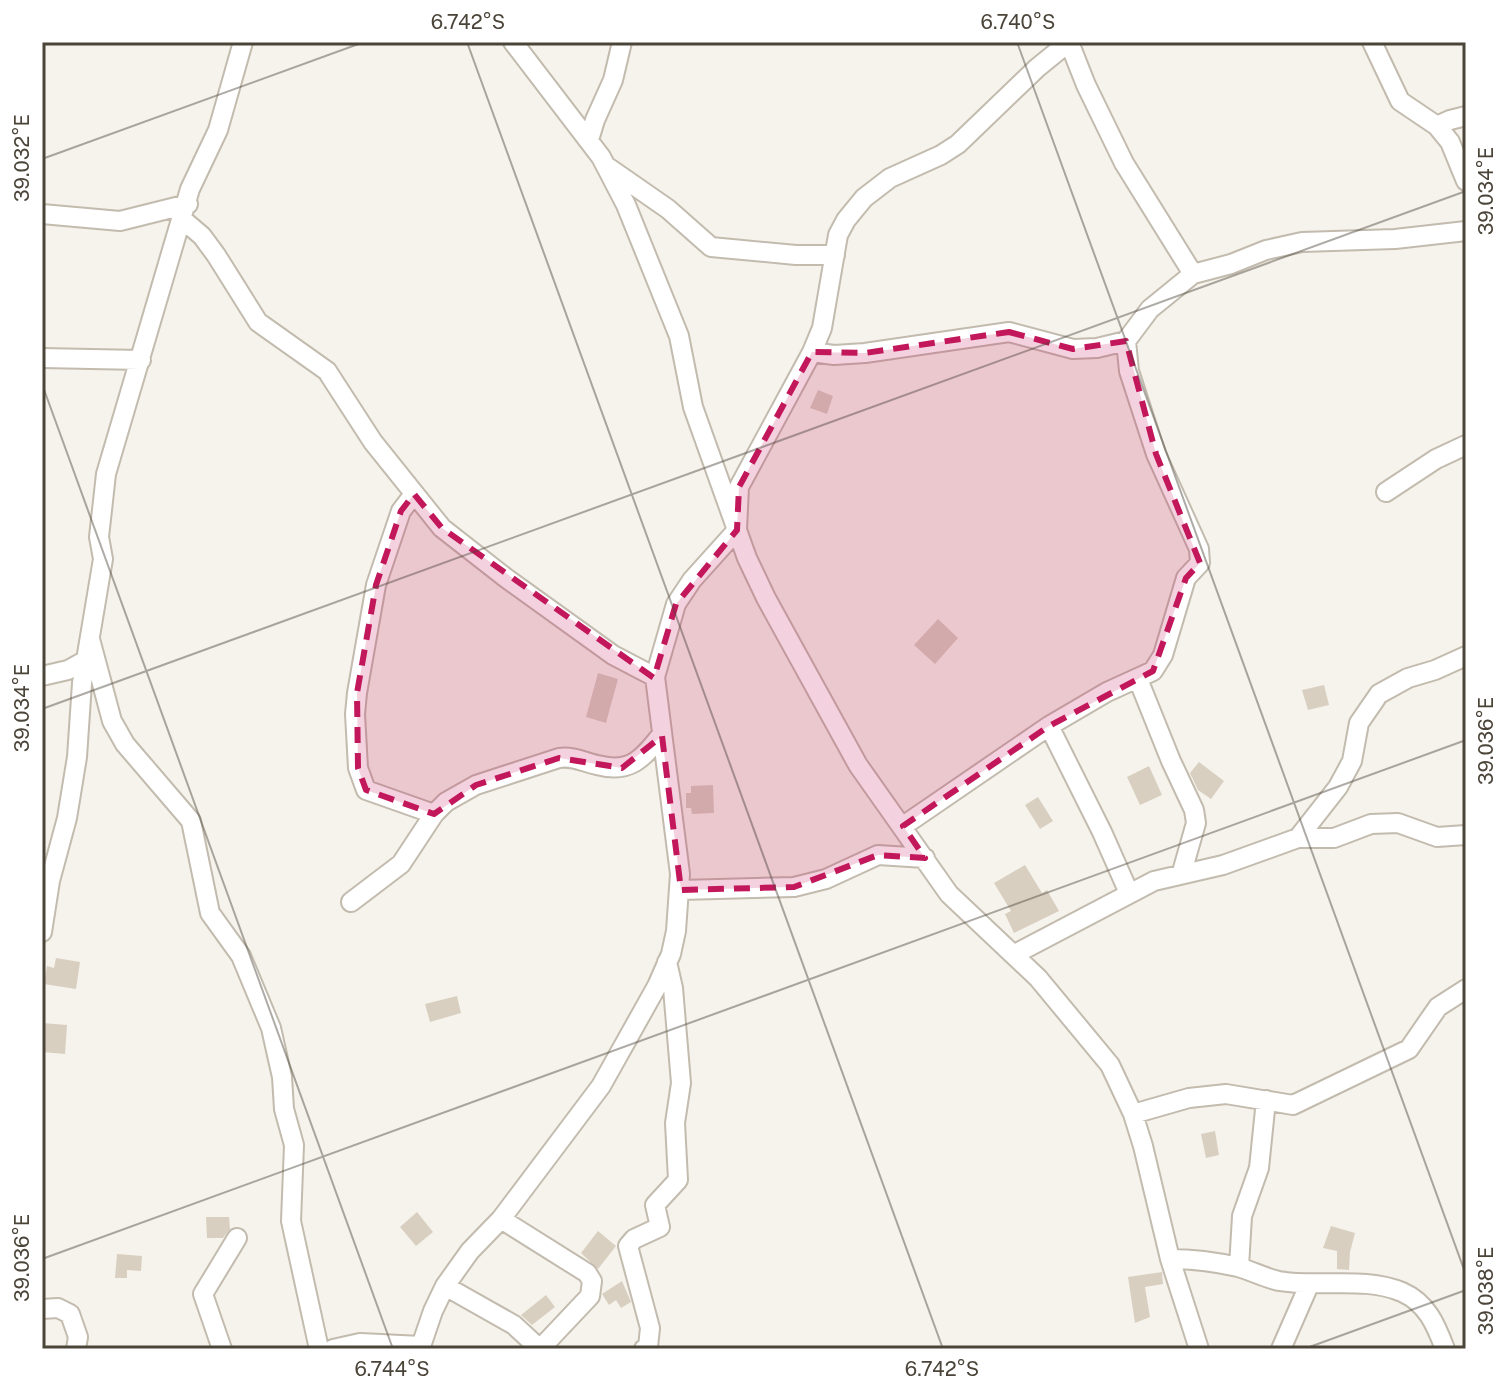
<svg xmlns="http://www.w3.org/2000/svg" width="1508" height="1391" font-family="'Public Sans',sans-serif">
<rect width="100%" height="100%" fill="#f6f3ec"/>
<path fill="#d8cfc1" d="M818,390L833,396L827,414L810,408Z
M938,619L958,638L935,664L914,645Z
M598,673L618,679L606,723L586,717Z
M1324,685L1329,705L1308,710L1302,690Z
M1199,762L1224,781L1211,799L1198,790L1190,773Z
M1149,766L1162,795L1140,805L1127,777Z
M713,785L714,813L692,814L691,808H686V793H691V786Z
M1038,797L1053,821L1040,829L1025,805Z
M1025,865L1042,893L1047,890L1059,911L1014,933L1005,914L1011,911L994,883Z
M56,958L80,962L76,989L44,984L47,966L54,968Z
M457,996L461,1013L430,1022L425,1004Z
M42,1023L67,1025L65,1054L42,1052Z
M1215,1131L1219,1155L1206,1158L1201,1134Z
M417,1212L433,1232L416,1246L400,1227Z
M206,1217H229L230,1229L223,1238H207Z
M1331,1226L1355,1233L1350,1252L1349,1270L1337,1269V1251L1323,1248Z
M598,1231L616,1246L598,1269L581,1253Z
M117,1254L142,1256L141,1271L127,1270V1278H115Z
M1162,1272L1163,1284L1145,1287L1150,1317L1135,1323L1128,1277Z
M622,1281L631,1302L621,1308L616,1300L609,1305L602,1294Z
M546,1295L555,1307L532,1325L521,1315Z"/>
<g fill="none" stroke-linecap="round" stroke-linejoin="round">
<g stroke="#c2bbae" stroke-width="22">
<path id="minor" d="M513,42L601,157L626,205L679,336L693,407L747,558L766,598L858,765L949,894L1038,978L1110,1065L1133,1114L1143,1146L1170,1259L1199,1349
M1372,42L1400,101L1437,126L1450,142L1466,181
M1437,126L1450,120L1466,116
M589,140L595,120L613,80L622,42
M609,168L668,209L711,247L796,255H835
M42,214L120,221L188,204
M182,219L202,236L216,255L258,322L327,371L373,442L442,528L506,578L613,655L655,677
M812,352L834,355L865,353L1009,332L1073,349L1097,348L1126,341L1150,309L1193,274L1231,264L1266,250L1302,242L1395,239L1466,231
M42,358L141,360
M1386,492L1436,459L1466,445
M414,494L401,511L376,585L357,693L355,714L358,768L366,790L434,814
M90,639L112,721L125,744L191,821L210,913L241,956L271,1028L282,1077L284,1109L294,1145L291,1221L319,1349
M42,676L68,670L86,660L103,559L99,537L106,474L190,189L218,130L243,42
M1138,679L1171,761L1194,810L1196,823L1182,872
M1049,726L1102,832L1129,893
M903,826L1049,726L1107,692L1153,671L1163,655L1186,578L1200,563L1199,549L1156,454L1129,371L1126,341
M1298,838H1334L1371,824L1398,823L1437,837L1466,835
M681,890L794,887L826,879L878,855L925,858
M351,902L401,864L434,814L446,802L476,785L559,758C574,756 583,762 597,765C631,774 643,758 662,734
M42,932L50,881L67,818L77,757L82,683L86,660
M1015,954L1154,881L1223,865L1298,838L1338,787L1352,761L1359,723L1379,694L1408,678L1435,670L1466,656
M1133,1114L1189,1098L1226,1094L1293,1105L1409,1049L1438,1007L1466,989
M501,1219L587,1273L592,1281L590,1296L540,1349
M1170,1259C1193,1259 1216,1262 1238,1267C1252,1271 1265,1278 1279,1281C1319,1288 1364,1276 1402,1292C1427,1303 1436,1325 1445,1349
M1239,1267L1242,1216L1259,1168L1266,1100
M445,1286L514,1325L540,1349
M42,1309L58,1308L70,1314L78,1337L76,1349
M222,1349L203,1294L237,1238
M333,1349L360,1343L421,1346
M420,1349L433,1311L445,1286L470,1251L501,1219L601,1086L657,986L671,954L676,931L680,874L655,677L676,604L692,580L737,530L739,487L812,352L822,328L838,235L846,220L864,198L890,178L941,155L958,144L1037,68L1069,42L1086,85L1124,163L1193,274
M644,1349L648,1347L650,1328L628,1246L634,1239L660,1227L655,1205L678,1180L675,1123L681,1083L673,988L667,962
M1281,1349L1309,1285"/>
</g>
<use href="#minor" stroke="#fff" stroke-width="18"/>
</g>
<path fill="#c2185b" fill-opacity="0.2" stroke="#c2185b" stroke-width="6" stroke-dasharray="16 10" stroke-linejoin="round" d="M1009,332L1073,349L1126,341L1156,454L1200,563L1186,578L1153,671L1049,726L903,826L925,858L878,855L794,887L681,890L662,736L622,768L559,758L476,785L434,814L366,790L358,768L357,693L376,585L401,511L414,494L442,528L654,678L676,604L737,530L739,487L812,352L865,353Z"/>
<path fill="none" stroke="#4b4439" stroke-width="2" stroke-opacity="0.45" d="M467,42L943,1349M1017,42L1466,1275M42,159L364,42M42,384L393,1349M42,709L1466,191M42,1259L1466,740M1304,1349L1466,1290"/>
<rect width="1508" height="1391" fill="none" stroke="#ffffff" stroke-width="88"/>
<rect x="44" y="44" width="1420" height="1303" fill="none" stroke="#4b4439" stroke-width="3"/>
<g font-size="20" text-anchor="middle" fill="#4b4439">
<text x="468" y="29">6.742°S</text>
<text x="1018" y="29">6.740°S</text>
<text transform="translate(22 158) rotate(-90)" y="7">39.032°E</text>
<text transform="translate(1486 191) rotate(-90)" y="7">39.034°E</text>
<text transform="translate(22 708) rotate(-90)" y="7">39.034°E</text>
<text transform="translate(1486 741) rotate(-90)" y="7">39.036°E</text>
<text transform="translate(22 1258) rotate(-90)" y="7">39.036°E</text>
<text transform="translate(1486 1291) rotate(-90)" y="7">39.038°E</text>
<text x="392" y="1376">6.744°S</text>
<text x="942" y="1376">6.742°S</text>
</g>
</svg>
